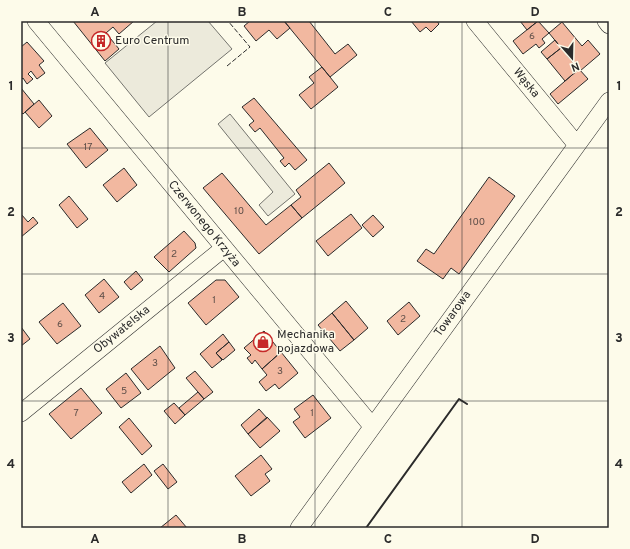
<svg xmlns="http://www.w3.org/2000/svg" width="630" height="549" font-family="Overpass,sans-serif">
<rect width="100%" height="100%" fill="#fdfbea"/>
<path fill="#eceadb" stroke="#74746e" d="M157,21H208L232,49L149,117L105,63Z
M230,114L295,194L268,216L259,205L273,192L218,124Z"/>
<path fill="#f2b8a0" stroke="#2b2b2b" d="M73,21H134L119,34L113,27L106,33L119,49L105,61Z
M250,21H284L290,28L277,39L269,30L256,41L244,26Z
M284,21H309L335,54L348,44L357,55L330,77Z
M411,21H437L439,24L431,32L426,27L420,32Z
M520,21H538L527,30Z
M538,21L549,33L542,39L545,43L539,48L536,44L523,54L513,41Z
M562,22L582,46L588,40L600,54L580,71L549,33Z
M555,40L561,48L547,59L541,52Z
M27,42L44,61L39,65L45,73L37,79L31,71L28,74L33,79L27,84L23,78L21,80V47Z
M561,48L579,69L565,81L547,59Z
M322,67L338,87L311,109L299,95L314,83L309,77Z
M579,69L588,79L558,104L550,94Z
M21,88L34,104L23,114L21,112Z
M254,98L307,160L295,170L289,163L285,167L280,161L284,158L260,128L255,132L249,125L254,121L242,107Z
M39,100L52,116L39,128L25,112Z
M90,128L108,150L86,168L67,144Z
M329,163L345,183L302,218L291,205L301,197L296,190Z
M124,168L137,185L117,202L103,185Z
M222,173L266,225L291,205L302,218L259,254L203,188Z
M489,177L515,196L459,274L451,268L443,279L417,261L426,249L434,254Z
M69,196L88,219L77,228L59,205Z
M21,214L28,222L33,217L38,223L21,237Z
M351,214L362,228L328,256L316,241Z
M373,215L384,227L373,237L362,225Z
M184,231L195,243L196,248L169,272L154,257Z
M136,271L143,280L131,290L124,282Z
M104,279L119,297L99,313L85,295Z
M216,280H225L239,297L206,325L188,303Z
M346,301L368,328L354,340L332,313Z
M409,302L420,316L398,335L387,321Z
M63,303L81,326L57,344L39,322Z
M332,313L354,340L340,351L318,325Z
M21,327L30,339L21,346Z
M264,331L281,352L262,369L255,360L252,364L247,358L251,355L244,348Z
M223,334L229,342L216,353L222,360L212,368L200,354Z
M229,342L235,350L223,360L216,353Z
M160,346L175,368L148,390L131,369Z
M281,352L298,373L279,389L275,384L266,391L259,382L267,375L262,369Z
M195,371L213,392L204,399L186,378Z
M126,373L141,393L121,408L106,389Z
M81,388L102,413L71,439L49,414Z
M198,392L204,399L185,415L179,408Z
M313,395L331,418L305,438L293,422L300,417L294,409Z
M174,403L185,415L175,424L164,411Z
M259,409L267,418L248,434L241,425Z
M267,417L280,431L260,448L248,434Z
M129,418L152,446L142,455L119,427Z
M261,455L272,469L265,474L270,481L251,496L235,476Z
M144,464L152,475L131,493L122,482Z
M163,464L177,482L168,489L154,471Z
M176,515L187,528H160Z"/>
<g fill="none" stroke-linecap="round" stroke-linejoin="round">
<g stroke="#2b2b2b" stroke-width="18">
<path id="street" d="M36,21L372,426
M475,21L577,145
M606,21L609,25
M21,413L224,248
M299,528L609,101"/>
</g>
<use href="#street" stroke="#fdfbea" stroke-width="17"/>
<path stroke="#2b2b2b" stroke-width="1" stroke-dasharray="5 2" stroke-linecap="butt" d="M227,66L250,47L228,21"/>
<path stroke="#2b2b2b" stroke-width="2" d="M366,528L459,399L467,404"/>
</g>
<path fill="none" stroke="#2b2b2b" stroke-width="1" stroke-opacity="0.55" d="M168,21V528M315,21V528M462,21V528M21,148H609M21,274H609M21,401H609"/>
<defs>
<g id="building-ring" transform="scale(1)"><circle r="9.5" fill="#fdfbea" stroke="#c62828" stroke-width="1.5"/><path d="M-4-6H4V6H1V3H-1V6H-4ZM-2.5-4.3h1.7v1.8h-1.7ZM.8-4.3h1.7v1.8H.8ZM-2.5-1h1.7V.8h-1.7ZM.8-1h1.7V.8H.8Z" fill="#c62828"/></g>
<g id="shop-ring" transform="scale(1)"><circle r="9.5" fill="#fdfbea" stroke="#c62828" stroke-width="1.5"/><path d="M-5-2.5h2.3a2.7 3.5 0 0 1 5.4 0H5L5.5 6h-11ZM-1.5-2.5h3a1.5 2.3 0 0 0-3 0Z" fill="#c62828"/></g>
</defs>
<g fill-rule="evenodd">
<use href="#building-ring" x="101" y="41"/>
<use href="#shop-ring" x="263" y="342"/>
</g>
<g text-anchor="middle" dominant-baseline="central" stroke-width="3" stroke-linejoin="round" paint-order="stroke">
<g font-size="10" fill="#5d4e48">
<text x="532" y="36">6</text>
<text x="88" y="147">17</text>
<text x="239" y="211">10</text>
<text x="477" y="222">100</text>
<text x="174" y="254">2</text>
<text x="102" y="296">4</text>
<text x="214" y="300">1</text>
<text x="403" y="319">2</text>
<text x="60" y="324">6</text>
<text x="155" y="363">3</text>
<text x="280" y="371">3</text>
<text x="124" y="391">5</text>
<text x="76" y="413">7</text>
<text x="312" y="413">1</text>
</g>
<g font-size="12" fill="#2b2b2b" stroke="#fdfbea" text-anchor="start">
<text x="115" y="41">Euro Centrum</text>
<text x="277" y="335">Mechanika<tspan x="277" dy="14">pojazdowa</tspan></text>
</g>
<g font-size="12" fill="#2b2b2b" stroke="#fdfbea">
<text transform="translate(526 83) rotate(51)">Wąska</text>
<text transform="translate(204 224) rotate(51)">Czerwonego Krzyża</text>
<text transform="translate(453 314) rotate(-54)">Towarowa</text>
<text transform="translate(122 330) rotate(-39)">Obywatelska</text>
</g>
</g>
<rect width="630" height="549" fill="none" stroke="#fdfbea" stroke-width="44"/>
<g transform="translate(572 58) rotate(160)" stroke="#fdfbea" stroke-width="3" paint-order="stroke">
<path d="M0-3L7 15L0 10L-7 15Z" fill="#2b2b2b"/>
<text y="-6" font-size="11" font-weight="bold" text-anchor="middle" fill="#2b2b2b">N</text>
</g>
<rect x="22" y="22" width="586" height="505" fill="none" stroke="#2b2b2b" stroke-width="1.5"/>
<g font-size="13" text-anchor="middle" font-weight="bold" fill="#2b2b2b">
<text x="95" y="16">A</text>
<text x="242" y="16">B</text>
<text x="388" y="16">C</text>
<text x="535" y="16">D</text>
<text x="11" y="90">1</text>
<text x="619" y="90">1</text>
<text x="11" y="216">2</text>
<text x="619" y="216">2</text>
<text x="11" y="342">3</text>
<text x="619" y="342">3</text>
<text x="11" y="468">4</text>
<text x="619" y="468">4</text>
<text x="95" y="543">A</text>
<text x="242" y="543">B</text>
<text x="388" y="543">C</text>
<text x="535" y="543">D</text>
</g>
</svg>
